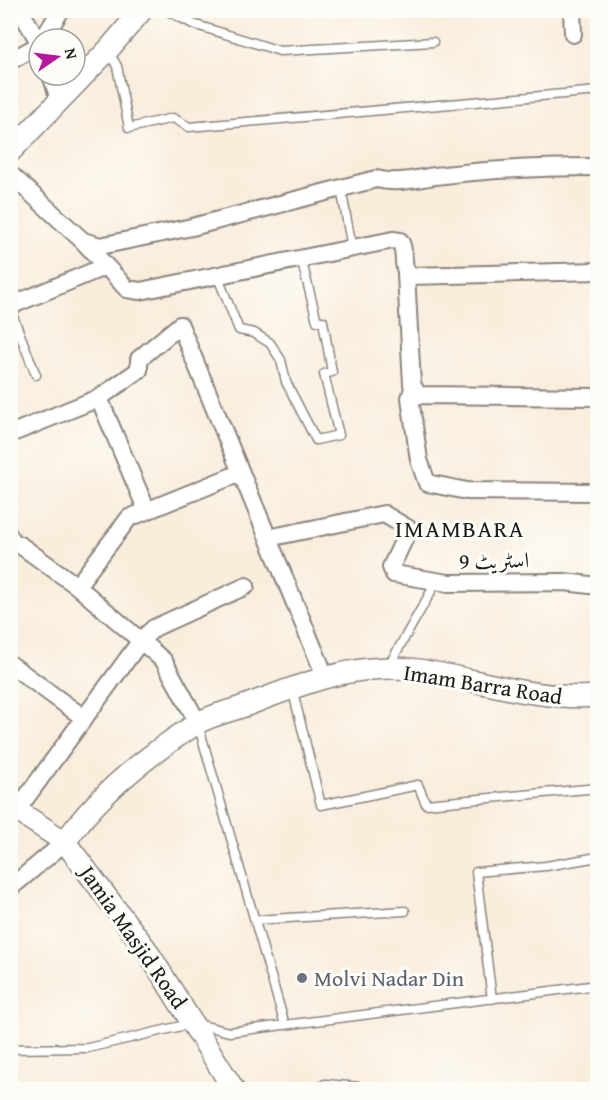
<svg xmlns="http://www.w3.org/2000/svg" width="608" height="1100" font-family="'Gentium Book Plus',Amiri,serif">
<rect width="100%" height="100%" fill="#fdfcf7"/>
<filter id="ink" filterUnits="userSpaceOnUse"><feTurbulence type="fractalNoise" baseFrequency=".0167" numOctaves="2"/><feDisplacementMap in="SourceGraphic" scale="12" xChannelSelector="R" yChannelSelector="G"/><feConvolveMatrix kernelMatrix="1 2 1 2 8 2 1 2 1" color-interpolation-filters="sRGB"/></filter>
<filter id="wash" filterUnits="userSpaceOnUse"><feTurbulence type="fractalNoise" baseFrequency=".008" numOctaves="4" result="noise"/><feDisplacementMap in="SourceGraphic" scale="24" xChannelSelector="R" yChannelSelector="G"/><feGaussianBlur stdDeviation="1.35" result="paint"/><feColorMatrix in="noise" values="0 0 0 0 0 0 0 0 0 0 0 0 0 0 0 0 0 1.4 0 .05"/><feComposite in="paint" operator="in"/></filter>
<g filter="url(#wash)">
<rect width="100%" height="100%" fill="#f9eddc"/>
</g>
<g filter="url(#ink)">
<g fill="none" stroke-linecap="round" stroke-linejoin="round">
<g stroke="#8a847c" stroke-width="11">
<path id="service" d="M166,10L193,24L280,51L433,42
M108,51L117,66L129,128L173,118L189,127L598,91
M341,188L352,248
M217,275L239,330L254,333L270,343L281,360L286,382L316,440L339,435L324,374L332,372L323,321H317L301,258
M10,309L36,375
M10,529L20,545
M388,667L437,581
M292,688L321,805L418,785L426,804L598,788
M198,724L285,1025
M255,920L405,911
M492,999L476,872L546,866L598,857
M10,1049L88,1048L194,1023L229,1032L598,985
M316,1090L325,1084L395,1090"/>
</g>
<g stroke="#8a847c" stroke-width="20">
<path id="minor" d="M20,10L39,42
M572,10L573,34
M43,39L61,10
M10,61L39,45
M51,75L59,99
M10,174L83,241L127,289L140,291L393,240L400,241C407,252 400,268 410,276L598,271
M83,241L100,246L192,227L376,179C400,185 420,177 444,175C495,169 546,167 598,167
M406,274L412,384L418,395L598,397
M10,306L106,266
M413,388L410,398L419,460L427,483L467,491L598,492
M99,398L147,511
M10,434L99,398L139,370V359L180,325L325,676
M268,538L384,514L409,529L391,567L394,574L448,583L565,582L598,586
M20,545L77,586L164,661L198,723
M77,586L129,518L240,473
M10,664L84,718
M17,810L142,639L154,628L246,586
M10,888L65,842"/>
</g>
<g stroke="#8a847c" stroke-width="24">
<path id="tertiary" d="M10,152L108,50L142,10
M10,806L65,842L146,949L234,1090
M65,842C97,795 148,755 196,724C211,715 231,711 247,705C302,684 357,661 418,670C479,679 534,701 598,696"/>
</g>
<use href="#service" stroke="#fff" stroke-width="8"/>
<use href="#minor" stroke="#fff" stroke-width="16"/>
<use href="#tertiary" stroke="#fff" stroke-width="21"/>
</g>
</g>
<circle fill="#6b7280" stroke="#fdfcf7" stroke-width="2" cx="302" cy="978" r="6"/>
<g text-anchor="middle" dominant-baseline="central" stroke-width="6" stroke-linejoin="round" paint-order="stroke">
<g font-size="22" fill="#1c1c1c" stroke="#fdfcf7">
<text transform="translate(494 560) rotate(-1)">اسٹریٹ 9</text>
<text transform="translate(483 684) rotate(9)">Imam Barra Road</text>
<text transform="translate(134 937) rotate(55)">Jamia Masjid Road</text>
</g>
<g font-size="22" fill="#5b616d" stroke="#fdfcf7" text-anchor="start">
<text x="314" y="978">Molvi Nadar Din</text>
</g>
<g font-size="24" letter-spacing="1.5" fill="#1c1c1c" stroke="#fdfcf7">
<text x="460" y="528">IMAMBARA</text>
</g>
</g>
<rect width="608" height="1100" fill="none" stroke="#fdfcf7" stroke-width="36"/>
<g transform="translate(57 57) rotate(76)"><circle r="28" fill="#fdfcf7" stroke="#a3a29f" stroke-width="1.5"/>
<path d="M0-4.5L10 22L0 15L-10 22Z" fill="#b5179e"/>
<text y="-9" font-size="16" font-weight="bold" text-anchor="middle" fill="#1c1c1c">N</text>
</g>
</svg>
